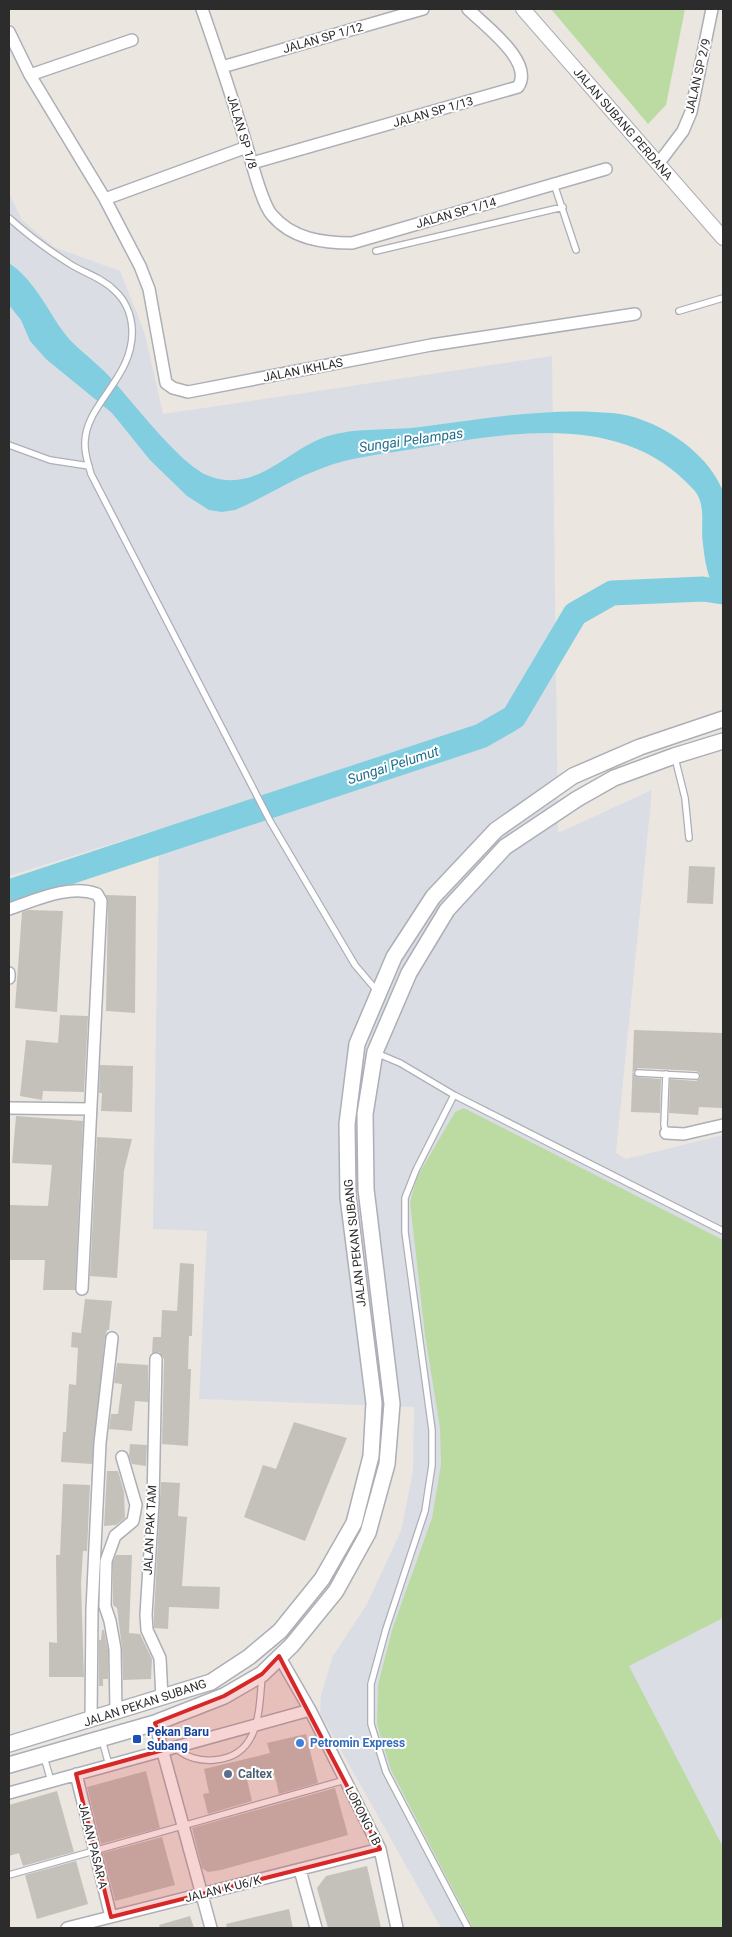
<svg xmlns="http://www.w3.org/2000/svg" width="732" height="1937" font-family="Roboto,sans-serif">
<rect width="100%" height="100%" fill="#ebe6e0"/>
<path fill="#dbdde5" d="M9,193L22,220L54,247L120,271L145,334L163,414L552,356L558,833L652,790L616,1153L626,1159L723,1135V1928H441L320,1713L321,1695L333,1656L367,1604L401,1531L413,1472L414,1407L199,1399L207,1231L153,1229L159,829L9,876Z"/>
<path fill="#bbdba3" d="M551,9H685L666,105L648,124Z
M464,1108L723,1240V1618L629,1666L723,1847V1928H473L391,1770L377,1724L378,1685L392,1630L432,1518L441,1464L440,1428L425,1335L410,1202L417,1177L455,1112Z"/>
<path fill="#80cee0" d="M9,263C33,279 46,307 62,330C73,346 90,357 104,371C130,397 178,464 209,476C257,494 287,449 328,436C358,427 389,431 420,427C483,419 547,407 612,413C653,416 706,450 722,489C726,499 723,513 723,523C723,549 723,574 723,600C709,586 705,564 703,544C700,526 707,505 694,490C624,411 511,432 419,448C386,454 352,456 320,469C290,480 264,498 235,510L222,512L209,510L187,496L150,460L112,413L46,359L30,341L21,320L9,305Z"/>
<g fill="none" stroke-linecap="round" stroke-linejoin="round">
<path stroke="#80cee0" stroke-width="25" d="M9,892L481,736L514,717L575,614L612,593L703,589L723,592"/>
</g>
<path fill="#c4c1bb" d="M689,866L715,867L713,904L687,903Z
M106,895L136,896L135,1013L106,1011L108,901Z
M29,910L63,911L57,1012L15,1008L22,912Z
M60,1015L88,1016L84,1092L43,1091L42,1100L20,1096L26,1040L58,1043Z
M634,1030L723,1033V1108L699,1107L698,1115L669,1113L670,1079L696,1081L700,1078V1073L696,1071L638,1068L633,1072L636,1077L661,1079L660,1113L631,1112Z
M100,1065L133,1066L132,1112L101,1111L102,1093H99Z
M16,1116L83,1121L75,1290H43L45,1260H9V1205L48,1206L52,1165L12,1163Z
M97,1137L132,1139L124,1171L117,1278L90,1276Z
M180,1263L194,1264L192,1336H189L188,1369H191L188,1446L162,1444L164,1359L159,1352L152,1353L153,1337H161L162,1310L177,1311Z
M85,1299L112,1301L109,1330H107L105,1337L92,1464L61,1462L63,1432H66L69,1384L76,1385L78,1348L71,1347L72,1332L81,1333Z
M117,1363L148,1365V1402L135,1401L132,1431L109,1429L111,1414H118L122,1384L114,1383Z
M294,1422L347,1438L305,1541L244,1517L263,1465L276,1469Z
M130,1444L147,1445L146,1466L132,1464L129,1456Z
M107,1471H118L124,1492L125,1518L116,1525L104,1526Z
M161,1482L180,1483L178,1516L187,1517L182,1586L220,1587L219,1609L169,1607L168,1629L154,1628V1615Z
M63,1484L90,1485L87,1551H83L81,1583L84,1677H49V1642L57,1643L56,1555H60Z
M116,1555H132L129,1633L140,1634L152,1659L151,1679L123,1680L122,1648L117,1608L113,1605V1562Z
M102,1630H104L108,1650V1679H103V1686H99V1640H101Z
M306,1734L318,1783L279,1794L273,1768L246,1775L252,1801L208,1814L203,1794L209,1793L204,1769L270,1753L267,1743Z
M146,1771L160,1828L101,1844L87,1787Z
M335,1788L348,1835L221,1870L208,1872L202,1868L192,1828Z
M57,1791L74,1852L23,1866L19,1853L9,1856V1805Z
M162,1837L175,1885L115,1901L103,1853Z
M76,1861L88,1904L37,1919L25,1875Z
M367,1866L381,1928H328L317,1888L326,1876Z
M289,1909L293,1928H227L226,1924Z
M190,1916L194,1928H160L159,1925Z"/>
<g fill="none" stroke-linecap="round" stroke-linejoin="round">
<g stroke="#acafb6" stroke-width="8">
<path id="service" d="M554,184L576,250
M9,218C28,235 48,250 70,264C84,273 103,278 115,291C125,300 131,314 132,328C135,377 87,402 85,441C84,453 88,463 91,474L270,821L355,965L378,992
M376,251L563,207
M679,311L723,298
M9,445L50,460L89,466
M675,758L685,798L689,838
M376,1053L400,1063L454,1095L723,1231
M638,1073L696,1076
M666,1074L664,1125L666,1133
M454,1095L416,1170L405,1198V1232L432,1430V1465L425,1511L386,1629L371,1684V1724L386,1772L468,1928
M102,1740L109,1765
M175,1748C188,1758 199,1761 214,1760C260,1757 259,1711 262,1676
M44,1757L51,1781
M9,1875L345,1780"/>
</g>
<g stroke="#acafb6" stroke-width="14">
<path id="minor" d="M202,9C218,55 233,100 247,147C252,163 262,204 272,215C292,239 323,243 352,243L606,169
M9,32L30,75L105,199L140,266L149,289L166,383L173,388L188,392L431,345L635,314
M222,67L423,9
M30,75L132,40
M252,163L518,87C535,62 484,25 468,9
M658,164L683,131L691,112L712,9
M105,199L247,147
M9,909C36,900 69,884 97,894L101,901L82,1289
M9,973V978
M9,1108L90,1109
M666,1133L684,1134L723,1125
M156,1359L153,1503L146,1615L147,1630L160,1658L162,1698
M279,1656L310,1710L380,1849L397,1928
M116,1712L115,1649L110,1621L105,1606L106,1561L115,1536L133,1521L136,1505L122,1457
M91,1720L92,1610L100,1443L112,1338
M155,1723L211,1928
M76,1774L111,1917
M9,1793L310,1710
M300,1870L316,1928
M67,1928L380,1849"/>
</g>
<g stroke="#acafb6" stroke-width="16">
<path id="tertiary" d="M523,9L723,238"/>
</g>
<g stroke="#acafb6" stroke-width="18">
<path id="secondary" d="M9,1744L211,1682L249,1657L280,1631L322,1579L354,1523L371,1456L374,1403L348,1197L347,1124L357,1044L394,957L433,897L496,830L573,776L640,747L723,719
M9,1765L155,1723L224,1696L262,1674L292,1645L336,1591L368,1533L387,1464L392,1404L366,1189L365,1114L375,1052L409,973L447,910L505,847L577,799L614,778L674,756L723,741"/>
</g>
<use href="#service" stroke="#fff" stroke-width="5.5"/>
<use href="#minor" stroke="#fff" stroke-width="11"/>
<use href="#tertiary" stroke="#fff" stroke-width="14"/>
<use href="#secondary" stroke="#fff" stroke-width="15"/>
</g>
<path fill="#d62828" fill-opacity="0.2" stroke="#d62828" stroke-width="4" stroke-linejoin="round" d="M279,1656L380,1849L111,1917L76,1774L163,1750L155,1723L224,1696L262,1674Z"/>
<rect fill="#1a4fb4" stroke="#fff" stroke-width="2" x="132" y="1734" width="10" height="10" rx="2.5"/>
<circle fill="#3f7fe0" stroke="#fff" stroke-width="2" cx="300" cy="1743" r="5"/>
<circle fill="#5c6f8a" stroke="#fff" stroke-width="2" cx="228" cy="1774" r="5"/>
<g text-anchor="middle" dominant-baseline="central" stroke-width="4" stroke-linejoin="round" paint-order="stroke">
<g font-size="12" fill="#2c2c2c" stroke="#fff">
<text transform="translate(323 38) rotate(-16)">JALAN SP 1/12</text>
<text transform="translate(698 76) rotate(-77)">JALAN SP 2/9</text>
<text transform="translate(433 112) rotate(-16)">JALAN SP 1/13</text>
<text transform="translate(623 124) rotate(49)">JALAN SUBANG PERDANA</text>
<text transform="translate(242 132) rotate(73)">JALAN SP 1/8</text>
<text transform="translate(456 213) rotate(-16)">JALAN SP 1/14</text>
<text transform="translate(303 370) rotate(-11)">JALAN IKHLAS</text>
<text transform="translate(355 1243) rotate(-96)">JALAN PEKAN SUBANG</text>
<text transform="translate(150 1530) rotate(-87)">JALAN PAK TAM</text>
<text transform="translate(145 1703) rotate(-18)">JALAN PEKAN SUBANG</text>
<text transform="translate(363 1816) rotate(63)">LORONG 1B</text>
<text transform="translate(93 1846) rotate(76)">JALAN PASAR A</text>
<text transform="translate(223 1889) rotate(-14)">JALAN K U6/K</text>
</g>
<g font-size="12" font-weight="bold" fill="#164399" stroke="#fff" text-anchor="start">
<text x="147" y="1732">Pekan Baru<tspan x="147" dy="14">Subang</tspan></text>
</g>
<g font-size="12" font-weight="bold" fill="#366cbe" stroke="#fff" text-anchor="start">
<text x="310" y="1743">Petromin Express</text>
</g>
<g font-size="12" font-weight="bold" fill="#4e5e75" stroke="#fff" text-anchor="start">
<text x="238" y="1774">Caltex</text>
</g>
<g font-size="14" font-style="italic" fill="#1f6f8c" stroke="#fff">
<text transform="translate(411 440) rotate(-8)">Sungai Pelampas</text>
<text transform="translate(393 765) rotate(-18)">Sungai Pelumut</text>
</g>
</g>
<rect width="732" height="1937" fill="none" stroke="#2c2c2c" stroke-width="20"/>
</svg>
